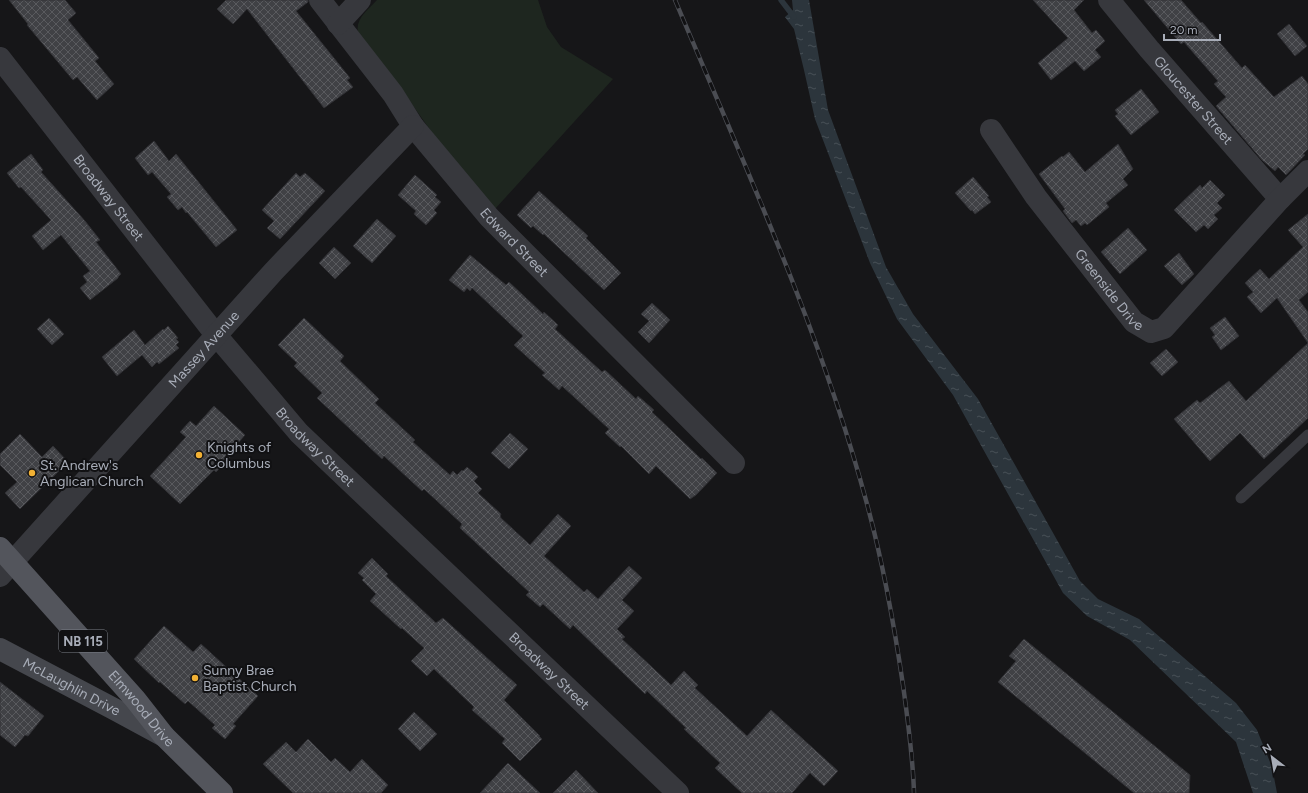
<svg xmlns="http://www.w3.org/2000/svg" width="1308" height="793" font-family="Figtree,sans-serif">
<defs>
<pattern id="water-ripples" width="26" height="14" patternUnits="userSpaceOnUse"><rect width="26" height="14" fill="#2c353c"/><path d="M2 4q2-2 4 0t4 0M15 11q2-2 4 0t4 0" fill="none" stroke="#485056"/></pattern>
<pattern id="building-cross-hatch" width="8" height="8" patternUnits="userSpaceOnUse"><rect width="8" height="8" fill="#404145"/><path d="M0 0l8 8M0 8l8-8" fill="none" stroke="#595a5e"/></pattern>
</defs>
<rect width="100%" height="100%" fill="#161618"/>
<path fill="#1e261f" d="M377,0H538L547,27L561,47L613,79L495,209L438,141L397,83L358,32C355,19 369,9 377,0Z"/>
<path fill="url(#water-ripples)" d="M792,0H809L828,110L886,267L913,314L978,399L1080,581L1098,599L1139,619L1236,703L1257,730L1272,767L1277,793H1253L1236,742L1130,640L1087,616L1063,593L953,395L897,319L870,263L815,119L804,70L794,29L785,17L793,10Z"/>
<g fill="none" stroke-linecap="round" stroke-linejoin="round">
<path stroke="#2c353c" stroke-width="5.5" d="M781,0L794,17"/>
</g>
<path fill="url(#building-cross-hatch)" stroke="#303034" d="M9,0H65L76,13L68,20L99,58L95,61L114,84L97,100L77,77L73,80L27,25L28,24Z
M226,0H308V2L296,11L350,78L347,80L353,87L324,108L247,9L233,24L217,9Z
M1033,0H1084L1074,10L1092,33L1096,30L1105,41L1095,50L1101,57L1084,71L1075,61L1051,80L1038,63L1068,38Z
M1144,0H1181L1201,23L1202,22L1242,68L1245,65L1274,97L1302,76L1308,84V149L1303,154L1305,155L1286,175L1278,167L1275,171L1262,160L1216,106L1226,97L1214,84L1218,81L1184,42L1181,44Z
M1289,24L1307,46L1295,56L1277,34Z
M1141,89L1159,112L1131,135L1115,116L1118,114L1115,110Z
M154,141L169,161L176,154L237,230L216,247L187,212L186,213L182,207L178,210L167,197L171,194L152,172L148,175L135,158Z
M1118,144L1133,169L1123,179L1128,185L1106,203L1109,207L1087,225L1085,223L1081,226L1076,220L1072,223L1063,211L1065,209L1039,174L1062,156L1063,157L1069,152L1085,172Z
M31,154L43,170L41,172L85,221L100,240L96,242L121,274L118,277V278L90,300L80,288L87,282L83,276L90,271L61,235L43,250L32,236L51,220L21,187L19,188L7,173Z
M296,173L300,177L305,173L325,191L280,239L267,228L274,221L262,210Z
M415,175L437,195L435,197L441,202L434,210L437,213L426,225L414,214L416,211L398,195Z
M973,177L989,196L987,197L991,202L975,214L972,210L971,211L955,193Z
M1210,180L1225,195L1217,203L1222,208L1214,215L1218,219L1208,229L1204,225L1196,232L1174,210L1200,185L1202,188Z
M539,191L588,236L586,238L621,273L604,290L544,234L543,235L533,226L531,228L517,215Z
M1308,214V292L1299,300L1308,312V343L1277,298L1261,313L1247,297L1253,292L1245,283L1260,269L1269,279L1303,247L1288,230Z
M377,219L396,236L372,263L353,246Z
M1128,228L1147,250L1120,274L1101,252Z
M334,247L351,263L335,279L319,263Z
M1179,253L1194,274L1182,285L1164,266Z
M470,255L506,285L509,282L543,314L544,312L558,325L555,329L602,372L605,370L636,399L638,396L654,410L652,412L701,459L702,458L717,473L696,495L690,499L656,466L649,474L621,446L620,447L605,433L609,429L562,386L559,390L542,375L545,373L514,345L523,336L472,288L470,291L467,288L464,292L449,280Z
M652,303L670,320L649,343L638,332L649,321L641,314Z
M1225,317L1239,336L1221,350L1212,337L1215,335L1210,328Z
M49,318L64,334L52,345L37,329Z
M304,318L344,356L340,361L379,399L375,403L415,440L413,442L450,475L453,471L457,475L462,470L463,471L467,467L478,477L474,481L482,489L478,493L501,514L500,516L501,518L530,545L558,514L571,526L544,556L584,592L587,589L598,599L629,566L642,578L622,600L634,611L617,629L625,637L622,639L671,685L684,671L698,685L695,688L747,736L771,710L838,771L824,786L810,773L792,793H742L715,768L720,763L684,729L686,728L647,691L645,694L573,625L570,629L543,604L540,607L526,595L529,592L460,528L462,524L424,489L422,491L384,456L382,459L317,398L322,393L294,366L297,363L278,345Z
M168,326L178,338L176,339L179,342L176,345L179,348L159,364L157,362L152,367L142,355L117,376L102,357L134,330L145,345L163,329L164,330Z
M1308,343V418L1264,459L1240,433L1210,461L1174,419L1197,400L1200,403L1229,381L1246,401Z
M1166,349L1178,362L1162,376L1150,363Z
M214,406L245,435L228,454L231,456L216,472L214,470L180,504L150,476L186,437L180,432L190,421L196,426Z
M510,433L528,449L509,469L491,453Z
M20,434L42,457L53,446L68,462L20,509L5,493L17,482L0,465V454Z
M372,558L388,574L386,576L436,623L443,618L517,685L504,700L540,736H539L542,739L520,761L502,743L505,739L472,710L474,707L434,669L427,676L411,661L424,648L402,628L401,629L370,601L376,594L362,580L364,578L358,573Z
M164,626L193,652L201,644L258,696L233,724L236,726L225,739L212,728L215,725L188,701L185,704L160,682L159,683L134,659Z
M1024,639L1190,775L1189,793H1134L998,682L1016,661L1009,656Z
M0,682L44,716L28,736L25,735L15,747L0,735Z
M414,712L437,734L420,751L398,729Z
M308,739L331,762L335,758L350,772L362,759L388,785L381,793H293L263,764L286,742L296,752Z
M508,763L540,793H480Z
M576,770L598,793H553Z"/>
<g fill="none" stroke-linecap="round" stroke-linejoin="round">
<path stroke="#37383d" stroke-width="11" d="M1241,498L1308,435"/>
<g stroke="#37383d" stroke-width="22">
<path id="s1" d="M320,0L393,94L413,126L489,217L734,463"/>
<path id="s2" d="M1109,0L1149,49L1280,199"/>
<path d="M338,24L360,0"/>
<path id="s3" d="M0,58L216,335L299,433L678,793"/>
<path id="s4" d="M991,130L1036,197L1134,322L1151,332L1164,328L1280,199L1308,171"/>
<path id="s5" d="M0,576L274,271L413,126"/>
</g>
<path stroke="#45474d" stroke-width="22" id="s6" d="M0,649L114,709L164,736"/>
<path stroke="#53555c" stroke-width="22" id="s7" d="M0,548L135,699L164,736L222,793"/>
<g stroke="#4a4c52" stroke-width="4.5">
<path id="rail" d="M675,0C744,164 821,332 867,504C883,563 894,624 903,685C908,721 913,757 914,793"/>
</g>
<use href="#rail" stroke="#111113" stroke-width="3" stroke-dasharray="9" stroke-linecap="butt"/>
</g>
<g fill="#f2b134" stroke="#111113" stroke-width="1.5">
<circle cx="199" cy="455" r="4"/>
<circle cx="32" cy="473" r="4"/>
<circle cx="195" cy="678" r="4"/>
</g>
<g text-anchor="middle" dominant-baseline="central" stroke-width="4" stroke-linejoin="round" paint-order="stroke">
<rect fill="#111113" stroke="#7b7e86" stroke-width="1" x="59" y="630" width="48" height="22" rx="3"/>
<g font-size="13" font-weight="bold" fill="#a8adb8">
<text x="83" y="641">NB 115</text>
</g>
<g font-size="14" fill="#a8adb8" stroke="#111113">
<text stroke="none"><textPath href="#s2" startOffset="131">Gloucester Street</textPath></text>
<text stroke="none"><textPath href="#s3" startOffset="177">Broadway Street</textPath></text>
<text stroke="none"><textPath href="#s1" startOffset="311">Edward Street</textPath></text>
<text stroke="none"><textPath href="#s4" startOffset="199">Greenside Drive</textPath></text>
<text stroke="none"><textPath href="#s5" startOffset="305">Massey Avenue</textPath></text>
<text stroke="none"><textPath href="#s3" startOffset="501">Broadway Street</textPath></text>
<text stroke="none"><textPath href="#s3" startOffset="825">Broadway Street</textPath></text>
<text stroke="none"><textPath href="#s6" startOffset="81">McLaughlin Drive</textPath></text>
<text stroke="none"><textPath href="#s7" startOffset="214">Elmwood Drive</textPath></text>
</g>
<g font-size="14" fill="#a8adb8" stroke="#111113" text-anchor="start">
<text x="207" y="447">Knights of<tspan x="207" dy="16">Columbus</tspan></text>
<text x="40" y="465">St. Andrew's<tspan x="40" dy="16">Anglican Church</tspan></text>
<text x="203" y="670">Sunny Brae<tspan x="203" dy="16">Baptist Church</tspan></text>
</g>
</g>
<g transform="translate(1272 757) rotate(329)" stroke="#111113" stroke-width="3" paint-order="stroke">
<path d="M0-3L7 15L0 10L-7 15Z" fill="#a8adb8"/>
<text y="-6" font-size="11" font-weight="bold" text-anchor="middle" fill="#a8adb8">N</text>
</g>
<path d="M1164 34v6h56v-6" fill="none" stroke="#a8adb8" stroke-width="2"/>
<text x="1170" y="34" font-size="12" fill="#a8adb8" stroke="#111113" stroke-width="3" paint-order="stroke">20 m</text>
</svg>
